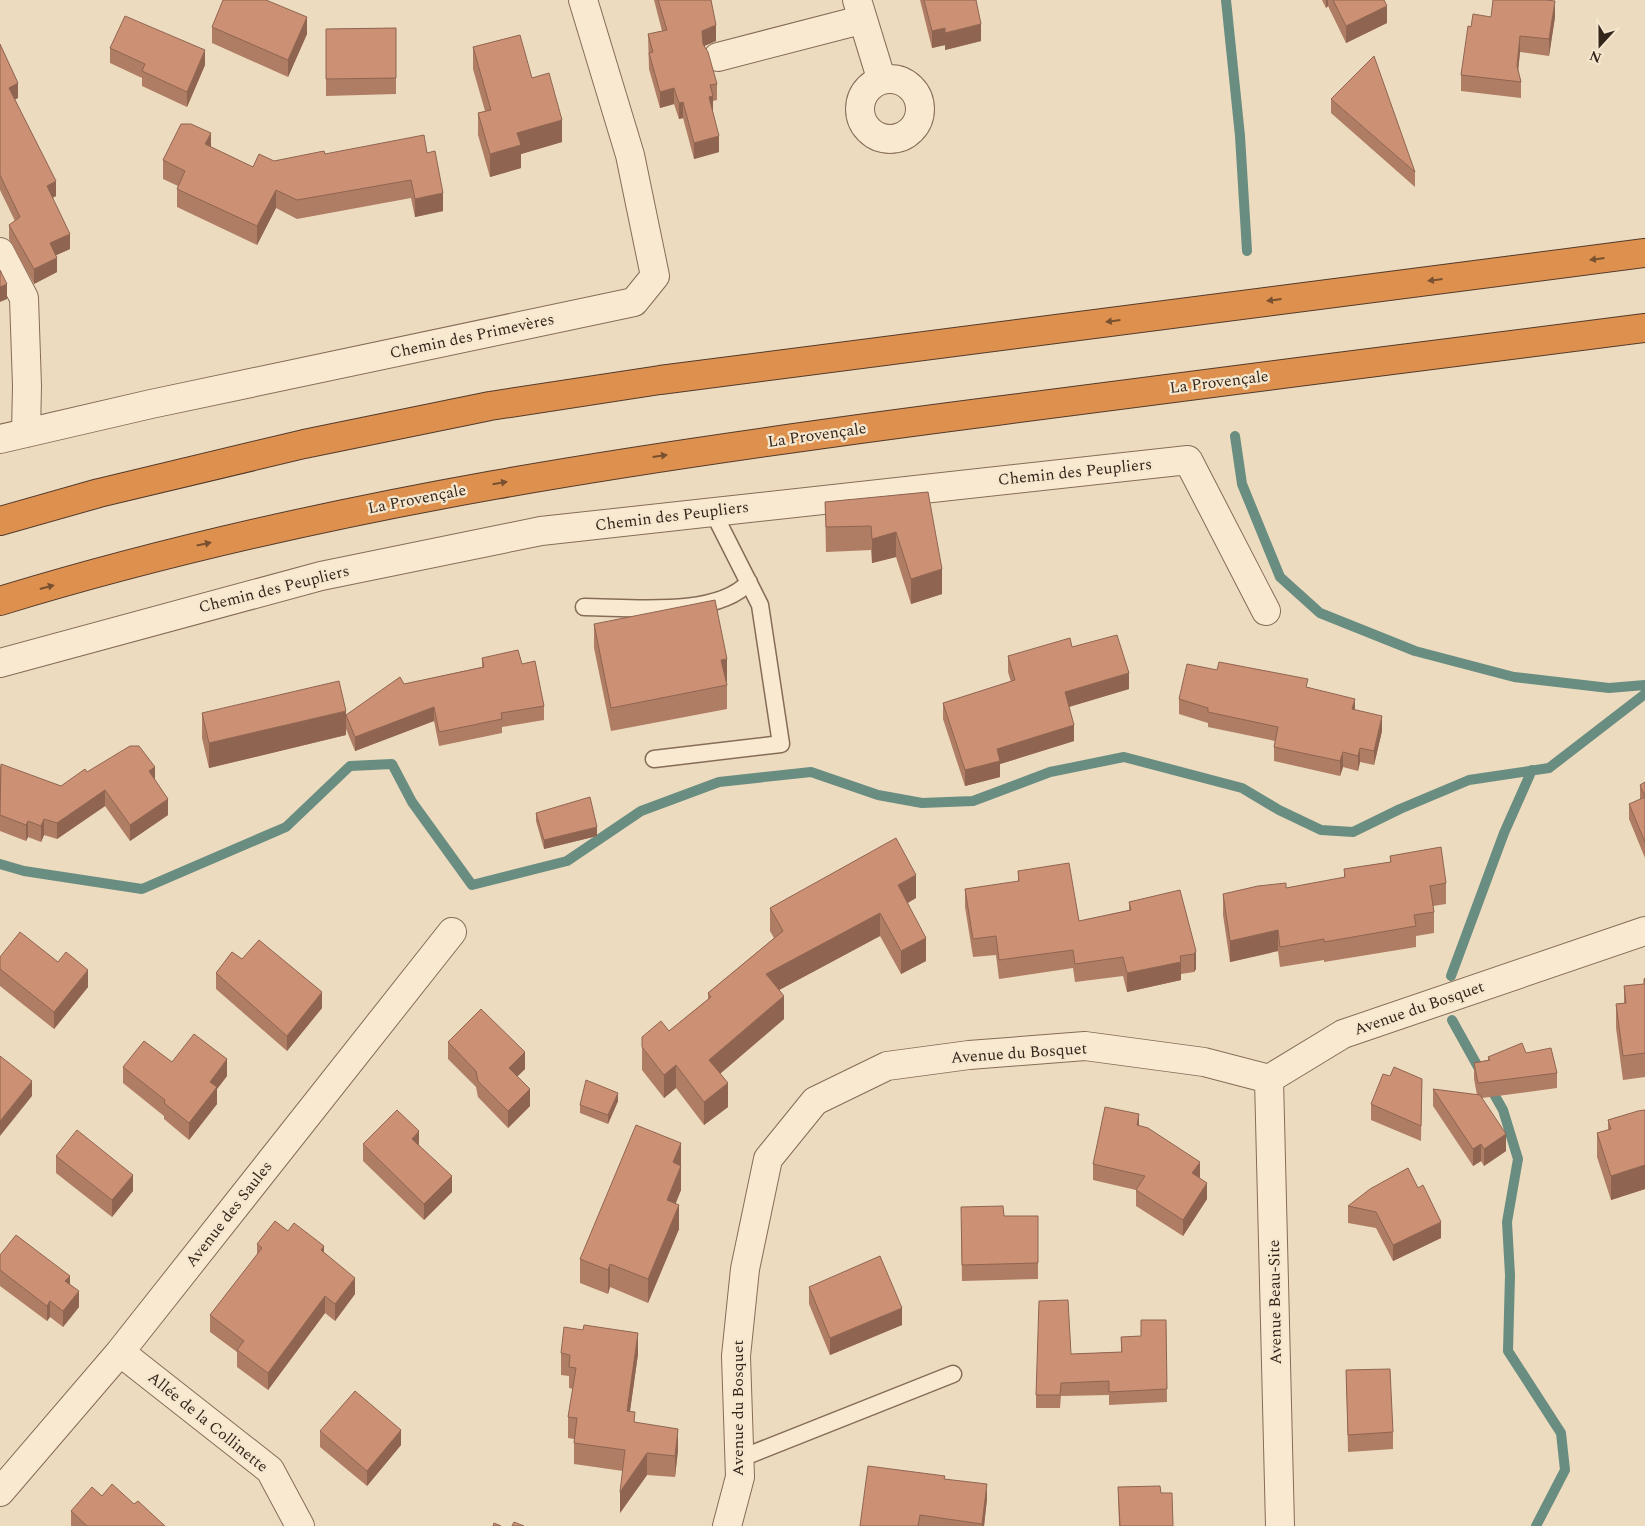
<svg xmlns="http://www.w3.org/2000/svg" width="1645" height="1526" font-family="Spectral,serif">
<rect width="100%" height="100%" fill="#eddbbf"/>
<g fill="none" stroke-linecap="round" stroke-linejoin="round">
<path stroke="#698d81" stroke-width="10" d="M1226,0L1240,136L1247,251
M1235,436L1242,484L1280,577L1320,613L1415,651L1514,677L1609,688L1645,685
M0,864L24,871L142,889L286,827L350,766L392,764L412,802L472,885L567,861L641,811L719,782L811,772L878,795L922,803L973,801L1050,772L1124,757L1242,788L1279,810L1321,830L1353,832L1400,809L1469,780L1549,768L1645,694
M1451,976L1504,833L1532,770
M1452,1020L1482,1074
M1490,1087L1503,1110L1518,1159L1507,1222L1510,1275L1508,1351L1561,1433L1565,1470L1536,1526"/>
<g stroke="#866c57" stroke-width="19">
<path id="lane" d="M584,607C629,607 717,618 749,582
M654,759L781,744L760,605L712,510
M739,1459L953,1374"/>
</g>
<g stroke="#866c57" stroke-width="30">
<path id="street" d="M857,0L881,78
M718,57L861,20
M860 109a30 30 0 1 1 60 0a30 30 0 1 1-60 0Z
M0,252L24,298L27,386L26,433
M0,439L151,404L634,302L655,276L630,155L583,0
M0,663L321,576L541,531L1188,460L1266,611
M1269,1079L1280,1526
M120,1352L270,1470L300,1526
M0,1492L120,1352L452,932
M727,1526L740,1477L736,1356L745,1269L768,1159L815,1101L887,1066L969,1055L1085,1046L1204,1062L1269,1079L1343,1034L1645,931"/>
</g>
<g stroke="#533a2c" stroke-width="30">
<path id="highway" d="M0,521L99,493L304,444L490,406L660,380L1645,253
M0,601C324,502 661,454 996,411C1212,383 1429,355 1645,328"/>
</g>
<use href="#lane" stroke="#f9e9d1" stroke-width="16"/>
<use href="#street" stroke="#f9e9d1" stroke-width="28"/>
<use href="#highway" stroke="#de914e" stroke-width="28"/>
</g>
<path fill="#af7c64" d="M654,0H711L716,41L704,46L717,84V100L713,101V112L719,152L694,159L683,118L679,119L674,104L660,108L649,69L648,34L662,31Z
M920,0H976L981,41L945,50V45L932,48Z
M1322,0H1384L1387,23L1346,43L1328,6L1326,8Z
M1491,17H1555L1549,56L1520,52L1518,70L1521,82V98L1461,91V75L1471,27Z
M212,27L307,34L288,77L212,43Z
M396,28V94L326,96V29Z
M0,44L18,98L15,99L56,196L52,198L70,249L56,255L57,272L34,284L9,239V225L15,221L0,190Z
M473,47L532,78L562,142L521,154V168L490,177L478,135V113L485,111L473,69Z
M110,48L205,65L187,107L142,86V78L110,63Z
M1331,99L1415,172V187L1331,113Z
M211,147L253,167L274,161L325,154L427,153L443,211L415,217L411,198L297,219L276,208L257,245L177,207V189L178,186L163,179V160Z
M928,492L942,594L911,604L896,557L872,563L871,550L826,552L825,502Z
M594,624L727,682V709L611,731L594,648Z
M1072,647L1129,689L1069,707L1074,741L1000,764V777L965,786L943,719V703L1011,682L1008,672V656Z
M482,658L522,664L544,706V720L502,727V733L439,746L434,721L355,751L346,729V715L404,684L482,667Z
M1308,687L1355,710L1382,731L1374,765L1360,762L1358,771L1343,767L1340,776L1274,761V747L1275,741L1208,727V723L1179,714V699Z
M202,713L346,735L209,768L202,738Z
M0,766L61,786L87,772L155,780L168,815L130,841L105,806L57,839L44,835L41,842L28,837L26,841L0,831Z
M1645,782V858L1629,819V804L1640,800V785Z
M536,813L597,836L544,849L536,821Z
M1390,856L1446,883V904L1433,906L1434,912V933L1416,936V947L1324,962V960L1280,967L1278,951L1230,962L1223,915V894L1286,888L1344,878V869L1390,862Z
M1018,871L1079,921L1129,910V902L1196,951V969L1194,972L1181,974V980L1127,992L1123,976L1075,982L1073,968L999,979L996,955L973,957L965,907V889L1018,882Z
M916,898L908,903L926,961L901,974L880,936L779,990L784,1019L720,1074L728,1107L704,1125L676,1088L664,1098L642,1070V1037L669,1031L708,999V993L774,938L770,931V908Z
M0,957L88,987L54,1029L0,986Z
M216,973L322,1008L287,1051L216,989Z
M1645,978V1077L1623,1080L1616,1028V1004L1624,1003V986L1644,984Z
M448,1042L525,1069L517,1076L530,1106L508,1128L478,1097L476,1087L448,1059Z
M1526,1053L1557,1073V1088L1482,1098L1506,1151L1484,1166L1481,1161L1473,1166L1433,1106V1089L1477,1095L1474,1079V1063L1488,1060V1057Z
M172,1062L227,1076L217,1089V1104L189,1140L164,1119V1116L123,1083V1067Z
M1390,1076L1422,1079L1421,1141L1371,1120V1104Z
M618,1101L608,1124L580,1113V1105Z
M1645,1110V1189L1611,1200L1597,1157V1133L1608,1130V1120Z
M1139,1126L1200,1178L1207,1199L1183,1236L1136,1206V1190L1093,1180V1164Z
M363,1144L419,1145L452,1192L424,1220L363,1161Z
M56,1156L133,1191L112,1217L56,1173Z
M681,1166V1190L676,1203L679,1229L648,1303L610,1287L608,1294L580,1283V1259Z
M1408,1168L1441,1238L1393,1261L1376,1228L1348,1223V1206Z
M1004,1216H1038V1279L962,1281L961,1223Z
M288,1231L324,1253L355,1294L335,1321L325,1313L268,1390L237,1367V1352L210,1332V1315L257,1255V1244Z
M0,1255L70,1284L79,1307L63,1327L50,1317L47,1321L0,1286Z
M809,1287L902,1325L830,1355L809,1304Z
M1166,1320L1167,1402L1109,1405V1395L1061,1396L1060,1408H1036V1395L1071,1354L1121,1352V1337L1141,1336Z
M561,1353L638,1354L630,1411L635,1423L678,1450L675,1477L647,1475L620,1513L623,1471L574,1464V1439L568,1438V1417L573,1389L569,1388V1376L561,1375Z
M1346,1370L1393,1432V1449L1348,1452Z
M320,1431L401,1445L367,1486L320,1447Z
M945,1479L987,1499L984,1526H860Z
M1118,1487L1161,1493L1173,1526H1119Z
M102,1496L134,1504L165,1526H71V1511Z"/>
<path fill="#8f6551" d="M1326,0H1328V6L1326,8Z
M1555,1V17L1549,56V39Z
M1387,6V23L1346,43V26Z
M307,17V34L288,77V60Z
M981,24V41L945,50V33Z
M716,25V41L702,47V31Z
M945,28V45L932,48V31Z
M1520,36V52L1517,82V66Z
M205,50V65L187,107V92Z
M18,83V98L9,102V88Z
M674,88V104L660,108V92Z
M713,96V112L709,97Z
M683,102V118L679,119V103Z
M562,120V142L521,154V168L490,177V154L517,133Z
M211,133V151L205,144Z
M719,136V152L694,159V143Z
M56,181V196L47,201V186Z
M276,190V208L257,245V226Z
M443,193V211L415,217V199Z
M70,234V249L50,258V243Z
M57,258V272L34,284V269Z
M7,284V299L0,302V287Z
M896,532V557L872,563V539Z
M942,569V594L911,604V579Z
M727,659V682L721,683V660Z
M1129,673V689L1065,708V692Z
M1355,699V714L1352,709Z
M434,707V721L355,751V737Z
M346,711V735L209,768V743Z
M1382,716V731L1374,765V751Z
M1074,725V741L1000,764V777L965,786V770L997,749Z
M1360,748V762L1358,771V756Z
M1343,752V767L1340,776V761Z
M155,767V783L149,771Z
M105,790V806L57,839V823Z
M168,799V815L130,841V825Z
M44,819V835L41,842V826Z
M28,821V837L26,841V825Z
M597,827V836L544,849V840Z
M916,875V898L898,908V885Z
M880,913V936L766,997V974Z
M1278,930V951L1230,962V941Z
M926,938V961L901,974V951Z
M1196,951V969L1194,972V954Z
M1181,962V980L1127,992V973Z
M88,970V987L54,1029V1012Z
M322,992V1008L287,1051V1036Z
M784,996V1019L709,1083V1060Z
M525,1052V1069L509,1085V1068Z
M227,1059V1076L217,1089V1104L189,1140V1123L210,1082Z
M676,1065V1088L664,1098V1075Z
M32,1081V1096L0,1136V1121Z
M728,1083V1107L704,1125V1102Z
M530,1089V1106L508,1128V1111Z
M618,1093V1101L608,1124V1115Z
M1139,1114V1130L1137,1125Z
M419,1131V1148L412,1139Z
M1506,1134V1151L1484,1166V1149Z
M681,1143V1190L667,1223V1200L673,1162Z
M1481,1144V1161L1473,1166V1149Z
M1200,1162V1178L1192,1173Z
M1645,1165V1189L1611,1200V1176Z
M133,1175V1191L112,1217V1200Z
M452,1176V1192L424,1220V1204Z
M1207,1183V1199L1183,1236V1220Z
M679,1205V1229L648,1303V1279Z
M1441,1222V1238L1393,1261V1245Z
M324,1246V1263L321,1250Z
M610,1264V1287L608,1294V1270Z
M70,1276V1292L65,1281Z
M355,1278V1294L335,1321V1304Z
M79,1291V1307L63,1327V1311Z
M325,1296V1313L268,1390V1373Z
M50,1301V1317L47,1321V1306Z
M902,1308V1325L830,1355V1338Z
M638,1333V1354L627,1432V1411Z
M678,1429V1450L675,1477V1456Z
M401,1430V1445L367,1486V1471Z
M647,1453V1475L620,1513V1492Z
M987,1484V1499L984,1526H982Z"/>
<path fill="#cc9074" stroke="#8f6551" d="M223,0H266L307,17L288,60L212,27Z
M658,0H711L716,25L702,31L703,44L708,52L717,84L710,85L713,96L709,97L719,136L694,143L683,102L679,103L674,88L660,92L649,53L653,52L648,34L667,30Z
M924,0H976L981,24L945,33V28L932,31Z
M1333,0H1384L1387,6L1346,26Z
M1493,0H1546L1555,1L1549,39L1520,36L1517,66L1521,82L1461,75L1468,26L1471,27L1473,14L1491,17Z
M125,16L205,50L187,92L142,71L145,64L110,48Z
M396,28V78L326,79V29Z
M520,35L532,78L549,73L562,120L517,133L521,145L490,154L478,113L491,110L473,47Z
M0,44L18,83L9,88L56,181L47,186L70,234L50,243L57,258L34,269L9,225L20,217L0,175Z
M1374,56L1415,172L1331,99Z
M181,124H191L211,133L205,144L253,167L259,154L274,161L324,151L325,154L424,135L427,153L435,151L443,193L415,199L411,180L297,200L276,190L257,226L177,189L185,171L163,160Z
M0,270L7,284L0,287Z
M928,492L942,569L911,579L896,532L872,539L871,526L826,527L825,502Z
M715,600L727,659L721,660L727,685L611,708L594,624Z
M1117,635L1129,673L1065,692L1074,725L997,749L1000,761L965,770L943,703L1015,680L1008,656L1070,638L1072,647Z
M518,650L522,664L535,661L544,706L501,713L502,719L439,732L434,707L355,737L346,715L400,677L404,684L484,667L482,658Z
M1219,662L1308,679L1306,687L1355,699L1352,709L1382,716L1374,751L1360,748L1358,756L1343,752L1340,761L1274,747L1278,727L1208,712V708L1179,699L1187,664L1217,670Z
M339,681L346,711L209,743L202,713Z
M130,746H139L155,767L149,771L168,799L130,825L105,790L57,823L44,819L41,826L28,821L26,825L0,815L1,764L61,786L85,769L87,772Z
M1645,782V842L1629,804L1645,797L1640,785Z
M590,797L597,827L544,840L536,813Z
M896,838L916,875L898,885L926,938L901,951L880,913L766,974L784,996L709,1060L728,1083L704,1102L676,1065L664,1075L642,1047V1037L661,1021L669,1031L711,997L708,993L783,931L770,908Z
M1441,847L1446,883L1430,886L1434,912L1414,915L1416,926L1324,942V939L1280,947L1278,930L1230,941L1223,894L1258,886L1286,883V888L1345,877L1344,869L1391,862L1390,856Z
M1069,863L1079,921L1131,910L1129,902L1180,890L1196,951L1194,954L1180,956L1181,962L1127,973L1123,957L1075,964L1073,950L999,960L996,936L973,939L965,889L1019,881L1018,871Z
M20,932L58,962L66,952L88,970L54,1012L0,969V957Z
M259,940L322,992L287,1036L216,973L232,952L242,959Z
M1645,978V1053L1623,1056L1616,1004L1626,1003L1624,986L1644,984V979Z
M481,1009L525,1052L509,1068L530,1089L508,1111L478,1081L476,1071L448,1042Z
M194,1034L227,1059L210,1082L217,1087L189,1123L164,1103L165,1100L123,1067L144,1041L172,1062Z
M1522,1043L1526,1053L1551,1048L1557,1073L1478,1083L1474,1063L1490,1060L1488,1057Z
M0,1056L32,1081L0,1121Z
M1394,1067L1422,1079L1421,1126L1371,1104L1383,1074L1390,1076Z
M586,1080L618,1093L608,1115L580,1105Z
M1433,1089L1480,1095L1506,1134L1484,1149L1481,1144L1473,1149Z
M1105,1107L1139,1114L1137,1125L1148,1128L1200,1162L1192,1173L1207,1183L1183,1220L1136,1190L1145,1176L1093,1164Z
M397,1110L419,1131L412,1139L452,1176L424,1204L363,1144Z
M1645,1110V1165L1611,1176L1597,1133L1611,1129L1608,1120L1638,1111Z
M636,1125L681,1143L673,1162L681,1166L667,1200L679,1205L648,1279L610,1264L608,1270L580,1259Z
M77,1130L133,1175L112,1200L56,1156Z
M1408,1168L1418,1188L1423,1185L1441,1222L1393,1245L1376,1212L1348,1206L1370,1189Z
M1003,1206L1004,1216H1038V1263L962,1265L961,1207Z
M275,1221L288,1231L294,1223L324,1246L321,1250L355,1278L335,1304L325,1296L268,1373L237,1350L244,1341L210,1315L262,1248L257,1244Z
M16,1235L70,1276L65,1281L79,1291L63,1311L50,1301L47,1306L0,1270V1255Z
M880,1256L902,1308L830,1338L809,1287Z
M1068,1300L1071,1354L1122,1352L1121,1337L1141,1336V1320H1166L1167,1389L1109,1392V1381L1061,1383L1060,1395H1036L1039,1301Z
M584,1325L638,1333L627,1411L635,1412L634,1422L678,1429L675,1456L647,1453L620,1492L625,1450L574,1443L577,1418L568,1417L576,1368L569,1367L570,1355L561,1353L564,1327L583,1330Z
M1390,1369L1393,1432L1348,1435L1346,1370Z
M355,1391L401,1430L367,1471L320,1431Z
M868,1466L945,1476L944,1479L987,1484L982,1524L920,1515L918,1526H860Z
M112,1484L134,1504L138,1501L165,1526H87L71,1511L92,1487L102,1496Z
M1160,1486L1161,1493H1172L1173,1526H1120L1118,1487Z
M514,1522L524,1526H512Z
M494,1523L501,1526H493Z"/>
<defs><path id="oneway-solid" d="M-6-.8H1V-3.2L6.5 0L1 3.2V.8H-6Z" transform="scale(1.25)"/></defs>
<g fill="#795130">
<use href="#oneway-solid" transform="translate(1597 259) rotate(173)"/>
<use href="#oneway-solid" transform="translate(1435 280) rotate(173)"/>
<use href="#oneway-solid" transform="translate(1274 300) rotate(173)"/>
<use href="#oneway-solid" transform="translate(1113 321) rotate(173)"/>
<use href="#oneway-solid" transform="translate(660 456) rotate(-8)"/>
<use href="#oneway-solid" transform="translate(500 483) rotate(-10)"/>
<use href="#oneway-solid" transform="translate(204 544) rotate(-12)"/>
<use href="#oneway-solid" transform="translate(47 587) rotate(-15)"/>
</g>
<g text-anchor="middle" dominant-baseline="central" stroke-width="4.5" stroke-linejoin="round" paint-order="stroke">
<g font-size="16" fill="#35261c" stroke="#f5e6ce">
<text transform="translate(472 336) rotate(-12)">Chemin des Primevères</text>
<text transform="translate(1219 382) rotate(-7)">La Provençale</text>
<text transform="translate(817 435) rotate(-8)">La Provençale</text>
<text transform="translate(1075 472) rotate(-6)">Chemin des Peupliers</text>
<text transform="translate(417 499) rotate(-11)">La Provençale</text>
<text transform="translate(672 516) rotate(-7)">Chemin des Peupliers</text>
<text transform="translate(274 589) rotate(-14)">Chemin des Peupliers</text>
<text transform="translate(1419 1008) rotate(-19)">Avenue du Bosquet</text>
<text transform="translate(1019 1053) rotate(-4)">Avenue du Bosquet</text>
<text transform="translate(229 1214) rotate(-52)">Avenue des Saules</text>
<text transform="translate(1275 1302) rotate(-91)">Avenue Beau-Site</text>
<text transform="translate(738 1408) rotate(-90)">Avenue du Bosquet</text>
<text transform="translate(208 1422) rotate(39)">Allée de la Collinette</text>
</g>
</g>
<g transform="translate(1600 45) rotate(201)" stroke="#f5e6ce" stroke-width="4" paint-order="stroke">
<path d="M0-4L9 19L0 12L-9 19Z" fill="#35261c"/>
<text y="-8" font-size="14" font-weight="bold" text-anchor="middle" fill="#35261c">N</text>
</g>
</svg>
